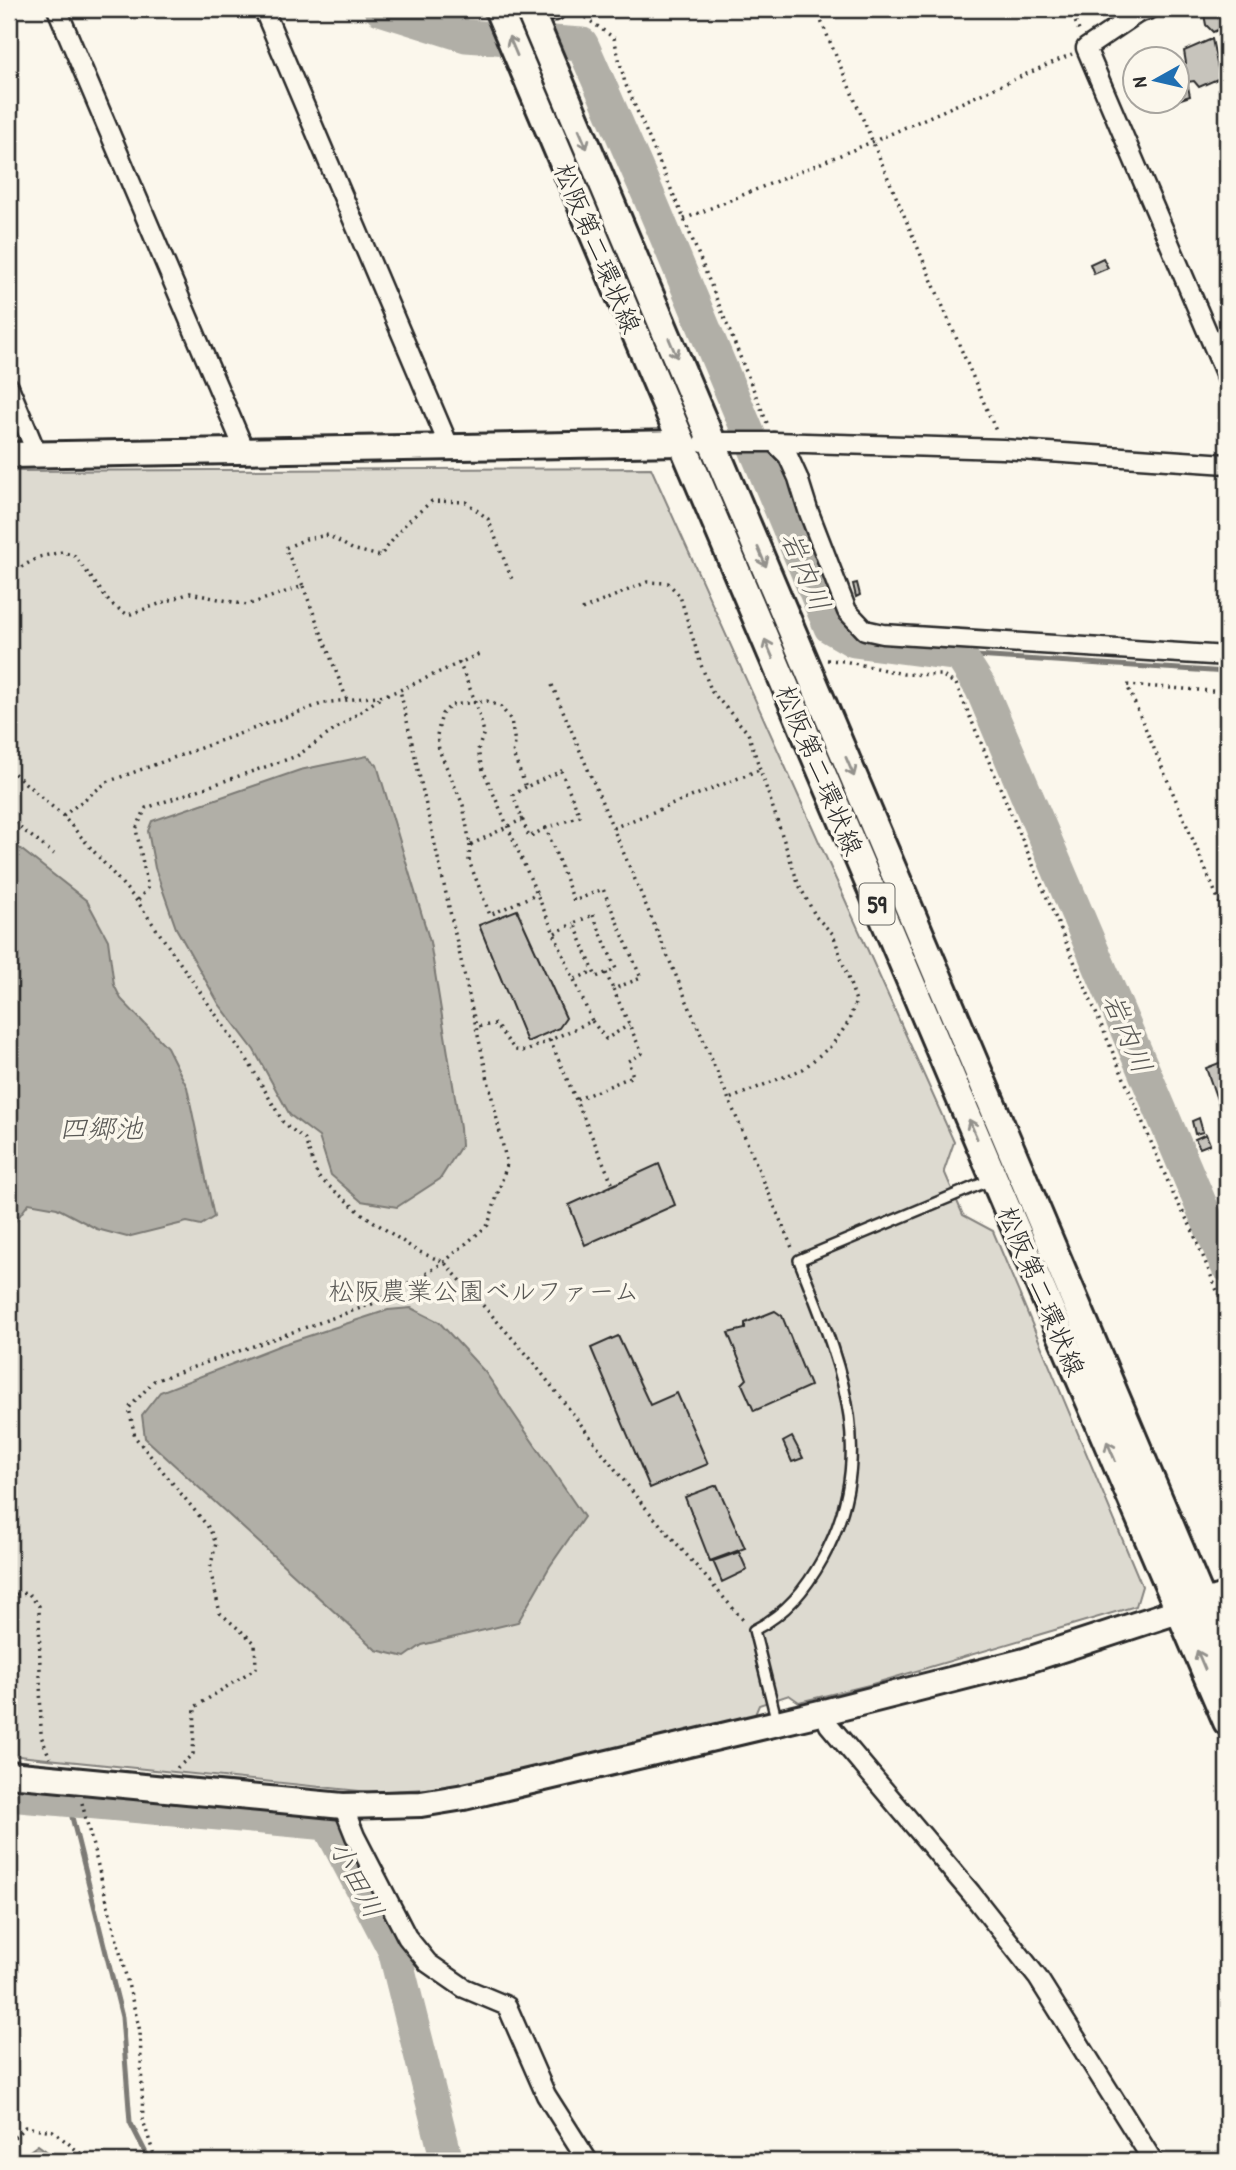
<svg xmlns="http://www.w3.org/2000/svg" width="1236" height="2170" font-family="'Patrick Hand','Klee One',sans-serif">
<rect width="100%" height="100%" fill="#fbf7ec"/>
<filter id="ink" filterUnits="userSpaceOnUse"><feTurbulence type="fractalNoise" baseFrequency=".0143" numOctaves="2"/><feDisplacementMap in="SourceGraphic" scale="14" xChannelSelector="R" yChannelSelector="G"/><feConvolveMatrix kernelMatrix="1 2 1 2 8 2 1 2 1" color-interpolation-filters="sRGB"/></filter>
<g filter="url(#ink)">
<path fill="#dddad0" stroke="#84827e" stroke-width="2" d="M651,468L954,1142L944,1171L963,1215L993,1231L1142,1586L1136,1606L869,1685L799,1702L789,1695L759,1705L754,1717L445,1788L369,1792L9,1755V471Z"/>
<path fill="#b1afa7" stroke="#7b7a75" stroke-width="2" d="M367,756L377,765L430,942L460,1128L461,1146L440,1179L397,1207L361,1201L331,1175L319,1137L290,1115L254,1050L219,1004L176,928L155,868L148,831L152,821L300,770Z
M9,840L87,901L108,940L114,985L121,999L167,1047L187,1087L214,1217L201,1225L187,1222L127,1237L97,1229L57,1208L29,1203L12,1226V1257L9,1264Z
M411,1308L439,1322L485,1372L584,1517L550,1566L518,1622L422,1645L405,1657L376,1650L145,1438L142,1415L160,1392L281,1345L388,1310Z
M38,2145L60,2161H16Z"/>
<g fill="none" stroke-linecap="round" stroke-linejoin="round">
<path stroke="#7b7a75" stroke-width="5" d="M960,655L1227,672
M68,1801L122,2017L130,2122L150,2161"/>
<path stroke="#b1afa7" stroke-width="33" d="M380,9L466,36L582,44L648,194L830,627L854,641L960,655L981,688L1227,1266
M9,1795L328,1824L394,1950L447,2161"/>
</g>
<path fill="#c7c4bc" stroke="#2b2b2b" stroke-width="2" d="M1203,9H1222L1227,26L1213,32L1206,25Z
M1212,39L1220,78L1199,87L1194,81L1187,82L1190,96L1178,100L1176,81L1182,78V65L1186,63L1184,51Z
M1103,258L1108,268L1094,274L1090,264Z
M857,583L860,595L856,597L853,584Z
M517,910L566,1018L559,1028L527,1042L479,925Z
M1227,1060V1112L1222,1114L1206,1068Z
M1199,1118L1203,1132L1195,1134L1192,1121Z
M1206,1134L1210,1144L1200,1148L1195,1139Z
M659,1164L675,1205L585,1245L569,1205Z
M775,1311L782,1316L810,1386L754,1411L742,1384L747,1379L728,1333L745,1329V1323Z
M618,1336L650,1405L677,1393L708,1464L650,1488L591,1348Z
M792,1437L803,1458L792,1462L783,1442Z
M717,1485L745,1548L710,1561L685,1497Z
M739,1552L747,1570L722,1582L713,1561Z"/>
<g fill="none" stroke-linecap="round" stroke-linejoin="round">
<g stroke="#2b2b2b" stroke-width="14">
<path id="lane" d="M777,1722L754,1630C786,1614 806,1589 823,1558C881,1452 839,1362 799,1260L993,1179"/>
</g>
<g stroke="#2b2b2b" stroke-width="23">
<path id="street" d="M57,9L245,451
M554,9L555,11
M1150,9L1138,13L1086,48L1227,378
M266,15L449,446
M9,387L37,454
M703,442H773L1003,449L1227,464
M774,442L788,456L798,478L808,510L847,611L865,630L883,634L1227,656
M824,1712L829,1725L971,1893L1038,1978L1153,2161
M343,1806L355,1836L407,1937L428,1963L464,1988L507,2006L546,2095L588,2161"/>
</g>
<g stroke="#2b2b2b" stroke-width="30">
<path id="secondary" d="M9,455L681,443
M9,1774L343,1806L421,1804L464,1797L824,1712L1025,1661L1227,1595"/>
</g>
<g stroke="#2b2b2b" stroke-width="32">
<path id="primary" d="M498,9L994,1178L1227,1722
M529,9L1227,1660"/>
</g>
<path stroke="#2b2b2b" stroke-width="3.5" stroke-dasharray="2 5" stroke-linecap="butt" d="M816,9L996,431
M1070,9L1080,33
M573,12L579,13L614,38L625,83L684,219L767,423
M684,219L872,142L1072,54
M9,574L39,557L62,552L75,556L110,603L128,615L190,593L247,605L303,586L285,548L306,539L328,535L352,549L380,556L407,522L432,501L466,502L488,519L513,582
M303,586L347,700
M582,610L647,582L668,583L680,596L701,665L712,692L748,733L798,883L816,917L833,934L856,1001L848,1023L832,1045L803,1069L727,1100
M827,660L844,661L903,674L941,675L956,684L1174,1196L1191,1227L1227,1315
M459,662L475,701L484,732L478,750L481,765L592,1021L526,1051L515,1050L495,1024L476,1027
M552,685L793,1250
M1227,692L1127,685L1227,920
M9,769L63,816L137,901L248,1061L283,1122L305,1140L318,1177L361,1213L417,1251L444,1262L530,1358L638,1499L744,1621
M526,787L513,795L529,837L546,828
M63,816L107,782L324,703L385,695L400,690L479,654
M9,819L54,854
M523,819L470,845L463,805L439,750L437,735L442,714L451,705L487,701L501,707L511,720L515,743L513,754L526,787L561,771L580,816L546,828L574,901L603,889L641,978L613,989L642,1053L628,1061L633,1076L576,1100
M613,828L759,770
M470,845L469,861L490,915L538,893
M138,900L148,888L136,829L146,808L297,756L383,696
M593,915L616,969L596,977L574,923Z
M555,933L574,923
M606,973L613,989
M575,979L594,971
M592,1021L606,1039L629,1025
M550,1040L613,1185
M9,1595L28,1593L39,1606L41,1736L50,1758
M177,1768L193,1754L195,1707L256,1668L255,1643L220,1613L210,1569L216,1543L209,1528L135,1437L129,1408L154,1381L372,1304L418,1279L444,1262L488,1225L507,1164L400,690
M82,1803L140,2031L143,2120L153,2152L159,2161
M9,2142L25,2127L53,2131L90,2161"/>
<use href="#lane" stroke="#fbf7ec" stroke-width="9"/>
<use href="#street" stroke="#fbf7ec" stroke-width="18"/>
<use href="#secondary" stroke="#fbf7ec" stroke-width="24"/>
<use href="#primary" stroke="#fbf7ec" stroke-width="26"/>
</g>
<defs><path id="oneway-shaft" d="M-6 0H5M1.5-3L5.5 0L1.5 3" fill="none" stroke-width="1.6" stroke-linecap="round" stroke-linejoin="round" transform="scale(1.75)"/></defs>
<g stroke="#93918c">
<use href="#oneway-shaft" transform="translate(513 46) rotate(-113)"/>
<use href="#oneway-shaft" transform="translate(583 139) rotate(67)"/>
<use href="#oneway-shaft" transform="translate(673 348) rotate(67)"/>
<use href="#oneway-shaft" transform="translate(762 557) rotate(67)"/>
<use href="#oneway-shaft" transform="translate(769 649) rotate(-113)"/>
<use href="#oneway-shaft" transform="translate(850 767) rotate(67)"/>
<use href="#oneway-shaft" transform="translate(973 1129) rotate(-113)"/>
<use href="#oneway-shaft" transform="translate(1111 1451) rotate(-113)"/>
<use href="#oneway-shaft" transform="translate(1201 1660) rotate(-113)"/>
</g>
</g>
<g text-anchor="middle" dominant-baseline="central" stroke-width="7" stroke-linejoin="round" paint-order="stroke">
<rect fill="#fbf7ec" stroke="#696865" stroke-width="2" x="859.5" y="883.5" width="35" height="41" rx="5"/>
<g font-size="24" font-weight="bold" fill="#2b2b2b">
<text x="877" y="904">59</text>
</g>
<g font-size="26" fill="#2b2b2b" stroke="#fbf7ec">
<text transform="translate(598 248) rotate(67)">松阪第二環状線</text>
<text transform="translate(820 770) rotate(67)">松阪第二環状線</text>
<text transform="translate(1042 1291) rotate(67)">松阪第二環状線</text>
</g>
<g font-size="26" fill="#585754" stroke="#fbf7ec">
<text x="484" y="1290">松阪農業公園ベルファーム</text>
</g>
<g font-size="28" font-style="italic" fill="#5a5956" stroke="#fbf7ec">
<text transform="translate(806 571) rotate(67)">岩内川</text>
<text transform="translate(1128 1033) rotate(67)">岩内川</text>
<text x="101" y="1128">四郷池</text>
<text transform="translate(357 1879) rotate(62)">小田川</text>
</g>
</g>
<rect width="1236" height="2170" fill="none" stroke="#fbf7ec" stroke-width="35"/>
<rect x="18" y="18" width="1201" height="2135" fill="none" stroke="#2b2b2b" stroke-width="2.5" filter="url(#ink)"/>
<g transform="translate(1156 80) rotate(262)"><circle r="33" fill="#fbf7ec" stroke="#a8a59f" stroke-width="2"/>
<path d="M0-5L12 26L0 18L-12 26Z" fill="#1f6fb2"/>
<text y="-10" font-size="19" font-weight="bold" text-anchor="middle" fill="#2b2b2b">N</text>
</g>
</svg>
